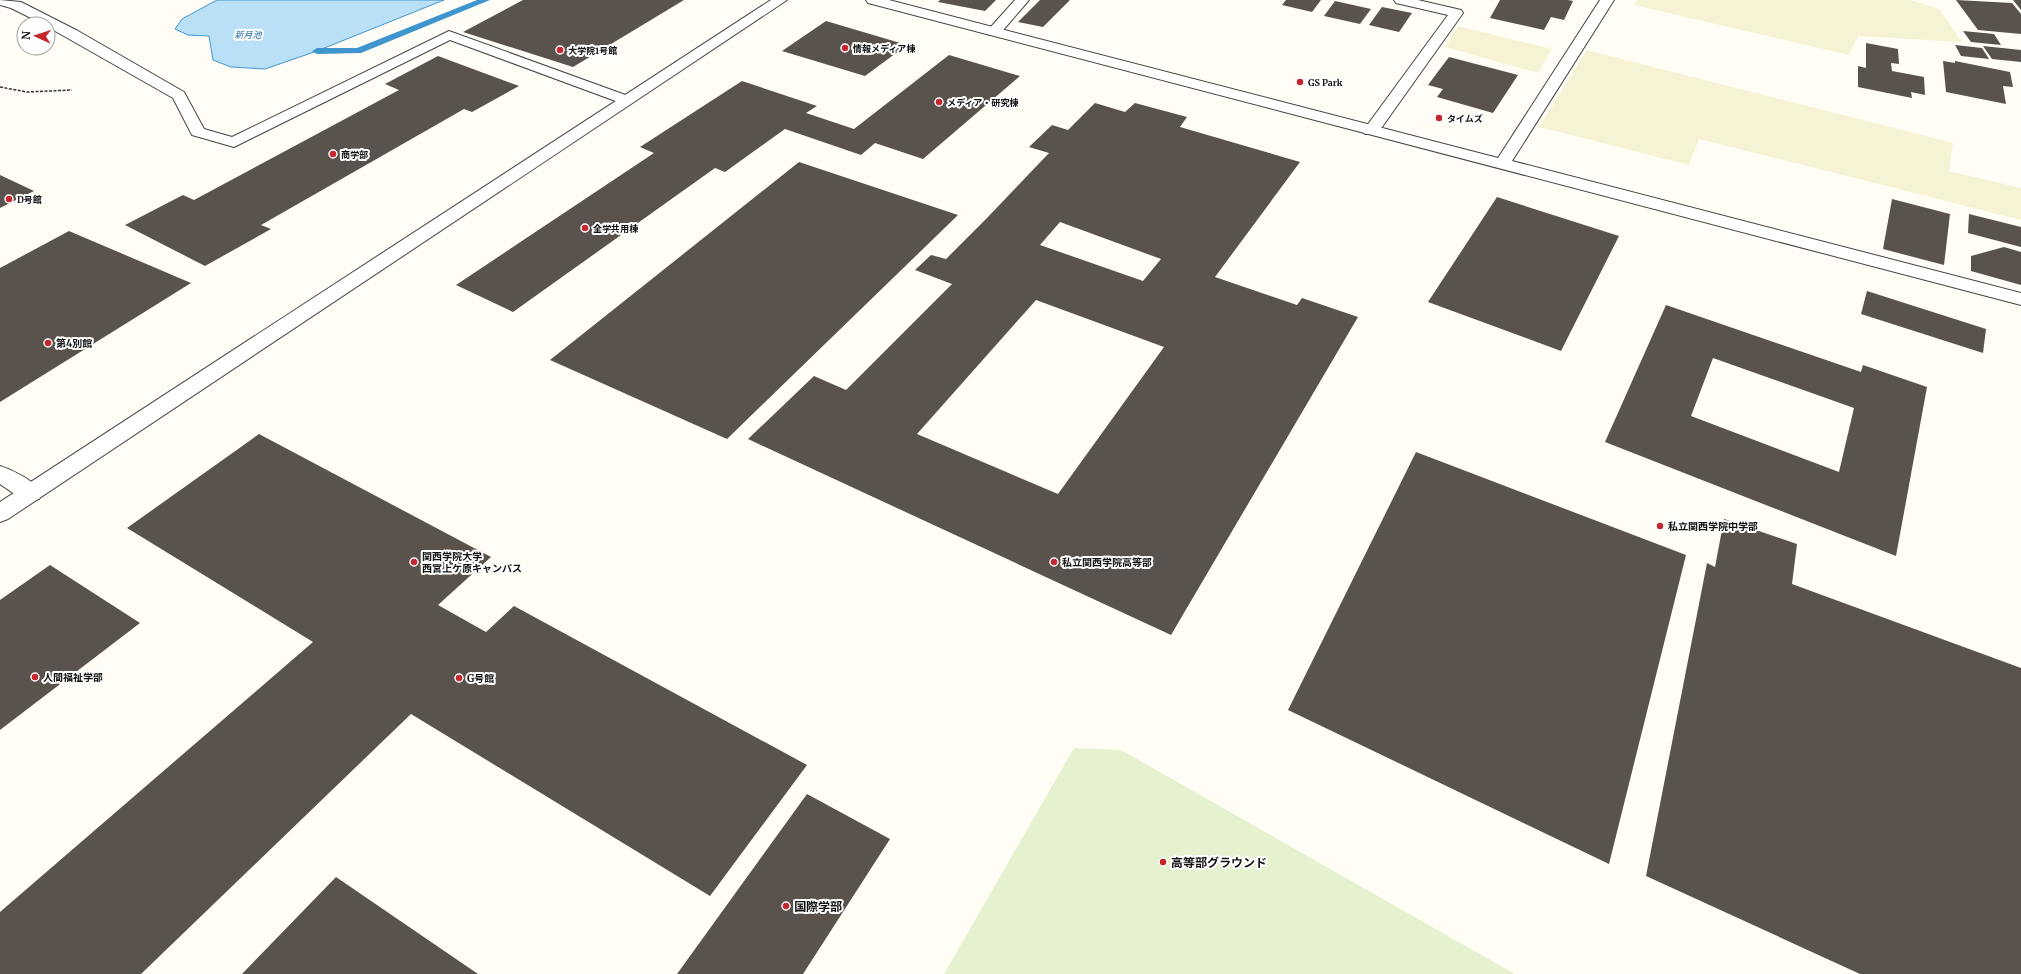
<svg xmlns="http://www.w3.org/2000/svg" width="2021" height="974" font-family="Merriweather,'Noto Sans JP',serif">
<rect width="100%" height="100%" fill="#fffdf5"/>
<path fill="#f6f3d4" d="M1637,0H1910L1939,9L1962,42L1858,36L1849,55L1634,5Z
M1458,26L1552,49L1538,73L1445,47Z
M1587,50L1953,143L1949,171L2021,188V220L1699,139L1689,165L1539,127Z"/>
<path fill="#e6f2cf" d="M1074,748L1121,750L1515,974H944Z"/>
<path fill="#b9e0f7" stroke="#3f96cf" d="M217,0H444L317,51L265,69L231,67L213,60L209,36L188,35L175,29L182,19Z"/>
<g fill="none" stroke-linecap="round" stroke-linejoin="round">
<path fill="#3f96cf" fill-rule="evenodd" d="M477,0H490L361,53L317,54L312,51L317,48H357Z"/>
</g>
<path fill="#5a524d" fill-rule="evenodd" d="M523,0H684L573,67L463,32Z
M940,0H996L985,11L938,2Z
M1040,0H1070L1043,27L1018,22Z
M1286,0H1321L1312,12L1282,5Z
M1500,0H1568L1573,1L1564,20L1551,17L1544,30L1490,18Z
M1956,0L2012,3L2021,14V34L1978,30Z
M2013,0H2021V10Z
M1335,1L1371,9L1360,24L1324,16Z
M1382,7L1412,13L1399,32L1369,25Z
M826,21L907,45L865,76L782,51Z
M1963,31L1994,34L2001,45L1971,42Z
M1866,43L1898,49L1899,64L1891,63L1892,71L1924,77L1925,95L1911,92L1912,98L1858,87V66L1866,68Z
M1955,45L1982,48L1989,59L1961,56Z
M1983,46L2021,50V62L1992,59Z
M949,55L1020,76L923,159L875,143L861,155L785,129L725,172L715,168L513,312L456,285L654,153L640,147L742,81L817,106L806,113L854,129Z
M438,56L519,86L472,112L464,109L261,225L271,229L205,266L125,225L183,195L194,200L399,90L385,84Z
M1449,57L1518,75L1493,113L1437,97L1443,89L1428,85Z
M1943,61L1955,63V61L2010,72L2013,87L2003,86L2006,104L1946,92Z
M1095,103L1125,112L1135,103L1187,117L1180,127L1300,162L1215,277L1297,305L1302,298L1358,317L1171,635L748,439L814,376L846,390L952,284L915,270L931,255L946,259L986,219L1049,153L1029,147L1052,125L1068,130ZM1060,222L1161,259L1143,281L1040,245ZM1036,300L1164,347L1058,494L917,434Z
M799,162L958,215L727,439L550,360Z
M0,175L34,191L0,208Z
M1497,197L1619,236L1561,351L1428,302Z
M1892,199L1950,214L1944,265L1883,249Z
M1969,214L2021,227V247L1968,233Z
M69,231L191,283L0,402V268Z
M2004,247L2021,252V285L1971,271V256Z
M1867,291L1986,329L1983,353L1861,314Z
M1666,305L1861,372L1863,365L1927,387L1896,556L1605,442ZM1713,358L1854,408L1839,472L1691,416Z
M259,434L491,557L438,605L486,632L514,606L807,765L710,896L411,714L141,974H0V912L313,642L127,528Z
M1416,452L1686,555L1609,864L1288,710Z
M1724,519L1797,544L1792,584L2021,668V974H1860L1646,876L1707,563L1715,567Z
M50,565L140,623L0,730V600Z
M807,794L890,839L803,974H677Z
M336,877L478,974H242Z"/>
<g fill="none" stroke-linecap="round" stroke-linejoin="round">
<g stroke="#444" stroke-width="2">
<path id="service" d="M1015,0H1029L999,35H989L987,32L989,29Z
M1394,0H1418L1461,10L1463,13L1377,134H1365L1363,131L1448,15L1396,3Z"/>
</g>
<g stroke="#444" stroke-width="2">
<path id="pedestrian" d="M0,0L21,2L78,31L184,92L204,129L232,137L449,31L631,97L634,100L631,103H621L450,40L234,147L192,135L173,98L48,27V24H43L11,8L0,5Z
M0,466C13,470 35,481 42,493L39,499C24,503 12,492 0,484Z"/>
</g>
<g stroke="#444" stroke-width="2">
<path id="minor" d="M866,0H889L1498,158L1600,0H1614L1512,161L2021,293V305L868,3Z"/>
</g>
<g stroke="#444" stroke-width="2">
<path id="tertiary" d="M771,0H787L8,519L0,522V502Z"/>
</g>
<path stroke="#333" stroke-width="1.5" stroke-dasharray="3 1.5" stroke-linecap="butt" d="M0,87L27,92L72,90"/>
<use href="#service" fill="#fff" fill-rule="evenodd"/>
<use href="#pedestrian" fill="#fff" fill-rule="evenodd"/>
<use href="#minor" fill="#fff" fill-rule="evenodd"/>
<use href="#tertiary" fill="#fff" fill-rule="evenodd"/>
</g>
<g fill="#c4262e" stroke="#fff" stroke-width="1.5">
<circle cx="845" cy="48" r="4"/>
<circle cx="560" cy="50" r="4"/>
<circle cx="1300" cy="82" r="4"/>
<circle cx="939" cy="102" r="4"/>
<circle cx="1439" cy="118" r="4"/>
<circle cx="333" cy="154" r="4"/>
<circle cx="9" cy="199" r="4"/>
<circle cx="585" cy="228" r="4"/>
<circle cx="48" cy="343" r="4"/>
<circle cx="1660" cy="526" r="4"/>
<circle cx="414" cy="562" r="4"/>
<circle cx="1054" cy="562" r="4"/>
<circle cx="35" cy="677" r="4"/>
<circle cx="459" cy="678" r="4"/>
<circle cx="1163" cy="862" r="4"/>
<circle cx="786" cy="906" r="4"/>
</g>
<g text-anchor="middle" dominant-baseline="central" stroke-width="4" stroke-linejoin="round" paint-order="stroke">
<g font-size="9" font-style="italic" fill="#1768a6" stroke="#fff">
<text x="248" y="34">新月池</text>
</g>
<g font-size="9" font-weight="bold" fill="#111" stroke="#fff" text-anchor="start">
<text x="853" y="48">情報メディア棟</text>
<text x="568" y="50">大学院1号館</text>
<text x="1308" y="82">GS Park</text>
<text x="947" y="102">メディア・研究棟</text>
<text x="1447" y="118">タイムズ</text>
<text x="341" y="154">商学部</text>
<text x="17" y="199">D号館</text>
<text x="593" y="228">全学共用棟</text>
</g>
<g font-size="10" font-weight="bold" fill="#111" stroke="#fff" text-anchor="start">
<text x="56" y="343">第4別館</text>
<text x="1668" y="526">私立関西学院中学部</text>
<text x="422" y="556">関西学院大学<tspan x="422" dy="12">西宮上ケ原キャンパス</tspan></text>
<text x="1062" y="562">私立関西学院高等部</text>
<text x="43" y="677">人間福祉学部</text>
<text x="467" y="678">G号館</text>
</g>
<g font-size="12" font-weight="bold" fill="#111" stroke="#fff" text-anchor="start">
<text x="1171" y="862">高等部グラウンド</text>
<text x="794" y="906">国際学部</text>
</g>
</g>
<g transform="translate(36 36) rotate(273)"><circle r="19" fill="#ffffff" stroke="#a0a0a0"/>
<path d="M0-3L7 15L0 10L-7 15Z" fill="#c4262e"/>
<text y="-6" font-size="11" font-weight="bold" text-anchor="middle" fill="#111111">N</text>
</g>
</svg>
